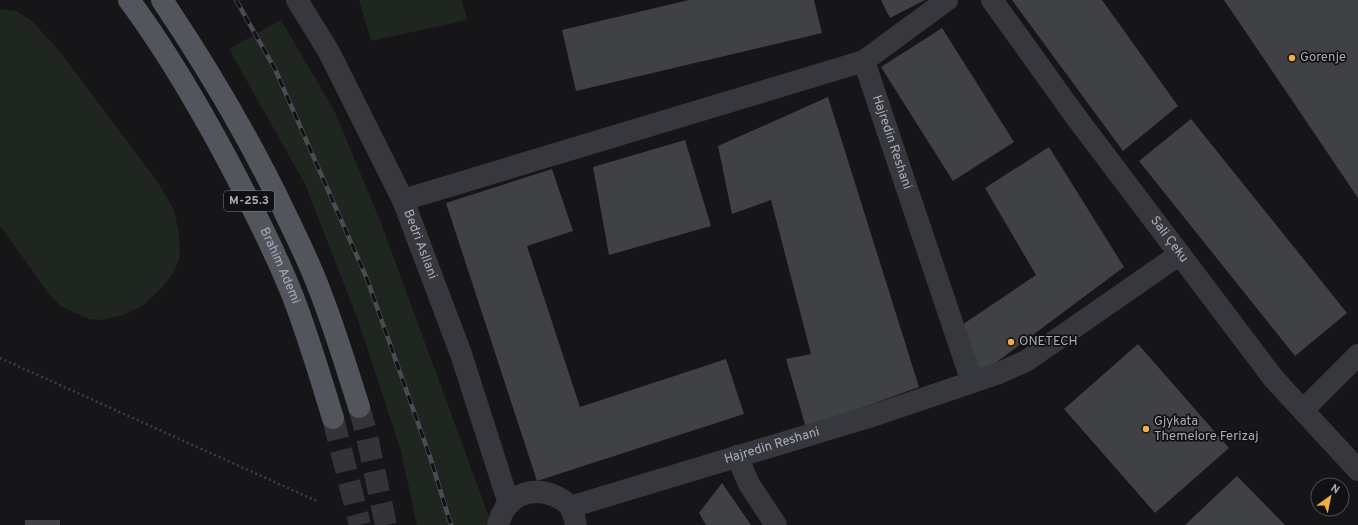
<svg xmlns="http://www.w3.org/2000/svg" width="1358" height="525" font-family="Overpass,sans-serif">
<rect width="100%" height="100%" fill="#161618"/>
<path fill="#1e261f" d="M359,0H462L467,20L371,41Z
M0,9L17,11L33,22L61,53L159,184L174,210L179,233L180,257L173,273L161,289L142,306L124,315L102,320L89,319L61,306L48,293L35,274L0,226Z
M281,20L335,112L381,223L492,525H417L401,451L358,320L305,184L229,49Z"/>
<path fill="#404145" d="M689,0H814L822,33L576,91L562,30Z
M881,0H925L890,18Z
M1012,0H1102L1178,106L1123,151Z
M1224,0H1358V198L1281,84Z
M942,28L1014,142L953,181L881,67Z
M828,97L919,387L806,428L786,359L811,354L771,200L732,214L718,146Z
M1191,119L1347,313L1295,356L1139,161Z
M685,140L711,226L609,255L593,167Z
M1049,147L1124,267L982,373L956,329L1036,275L985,188Z
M552,169L573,231L527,246L580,407L726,359L744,414L537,481L446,203Z
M1138,344L1229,448L1155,513L1064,409Z
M1237,476L1285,525H1185Z
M722,483L751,525H706L699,513Z
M25,520H60V525H25Z"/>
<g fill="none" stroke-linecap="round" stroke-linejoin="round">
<path stroke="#333438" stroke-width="22" stroke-dasharray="22 11" stroke-linecap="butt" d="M359,407L366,432L386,525
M333,418L360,525"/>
<path stroke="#3d3f44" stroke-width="2.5" stroke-dasharray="2 3" stroke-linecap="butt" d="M0,358L319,502"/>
<g stroke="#37383d" stroke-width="22">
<path id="s1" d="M297,0L329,52L403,200L461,354L509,504"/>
<path id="s2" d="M992,0L1076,117L1274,379L1358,470"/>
<path id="s3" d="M864,61L972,382"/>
<path d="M403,200L864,61L947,0"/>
<path d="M1303,410L1358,355"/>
<path d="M737,456L749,484L776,525"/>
<path id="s4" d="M570,507L869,417L999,373L1026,361L1180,254"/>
<path d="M498,525C505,497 529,485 555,496C560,498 567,503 570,507C573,512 575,519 576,525"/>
</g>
<g stroke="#53555c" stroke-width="22">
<path id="s5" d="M129,0C166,50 197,103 226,157C250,202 273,247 292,294C308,335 320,376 333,418"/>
<path d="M162,0C209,70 250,139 286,215C297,238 309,262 318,286C334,326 346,366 359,407"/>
</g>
<g stroke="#4a4c52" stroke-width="4.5">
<path id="rail" d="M236,0L275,69L367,279L430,457L451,525"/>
</g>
<use href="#rail" stroke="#111113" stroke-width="3" stroke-dasharray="9" stroke-linecap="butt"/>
</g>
<g fill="#f2b134" stroke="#111113" stroke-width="1.5">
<circle cx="1292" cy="58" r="4"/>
<circle cx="1011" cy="342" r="4"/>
<circle cx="1146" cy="429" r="4"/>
</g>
<g text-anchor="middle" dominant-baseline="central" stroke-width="3.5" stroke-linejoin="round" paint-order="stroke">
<rect fill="#111113" stroke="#7b7e86" stroke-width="1" x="224" y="191" width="50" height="20" rx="3"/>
<g font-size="12" font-weight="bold" fill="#a8adb8">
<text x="249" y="201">M-25.3</text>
</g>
<g font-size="13" fill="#a8adb8" stroke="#111113" text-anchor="start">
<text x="1300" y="58">Gorenje</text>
<text x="1019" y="342">ONETECH</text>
<text x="1154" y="422">Gjykata<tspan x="1154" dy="15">Themelore Ferizaj</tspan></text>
</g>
<g font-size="13" fill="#a8adb8" stroke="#111113">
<text stroke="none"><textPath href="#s3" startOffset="86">Hajredin Reshani</textPath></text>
<text stroke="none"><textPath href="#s2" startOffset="298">Sali Çeku</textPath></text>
<text stroke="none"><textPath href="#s1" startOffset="274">Bedri Asllani</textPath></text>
<text stroke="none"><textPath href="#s5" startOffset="306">Brahim Ademi</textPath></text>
<text stroke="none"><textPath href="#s4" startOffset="211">Hajredin Reshani</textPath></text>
</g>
</g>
<g transform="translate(1330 497) rotate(33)"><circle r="19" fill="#111113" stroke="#4d4f55"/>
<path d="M0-3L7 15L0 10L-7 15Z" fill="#f2b134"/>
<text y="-6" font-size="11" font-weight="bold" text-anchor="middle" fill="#a8adb8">N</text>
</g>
</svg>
